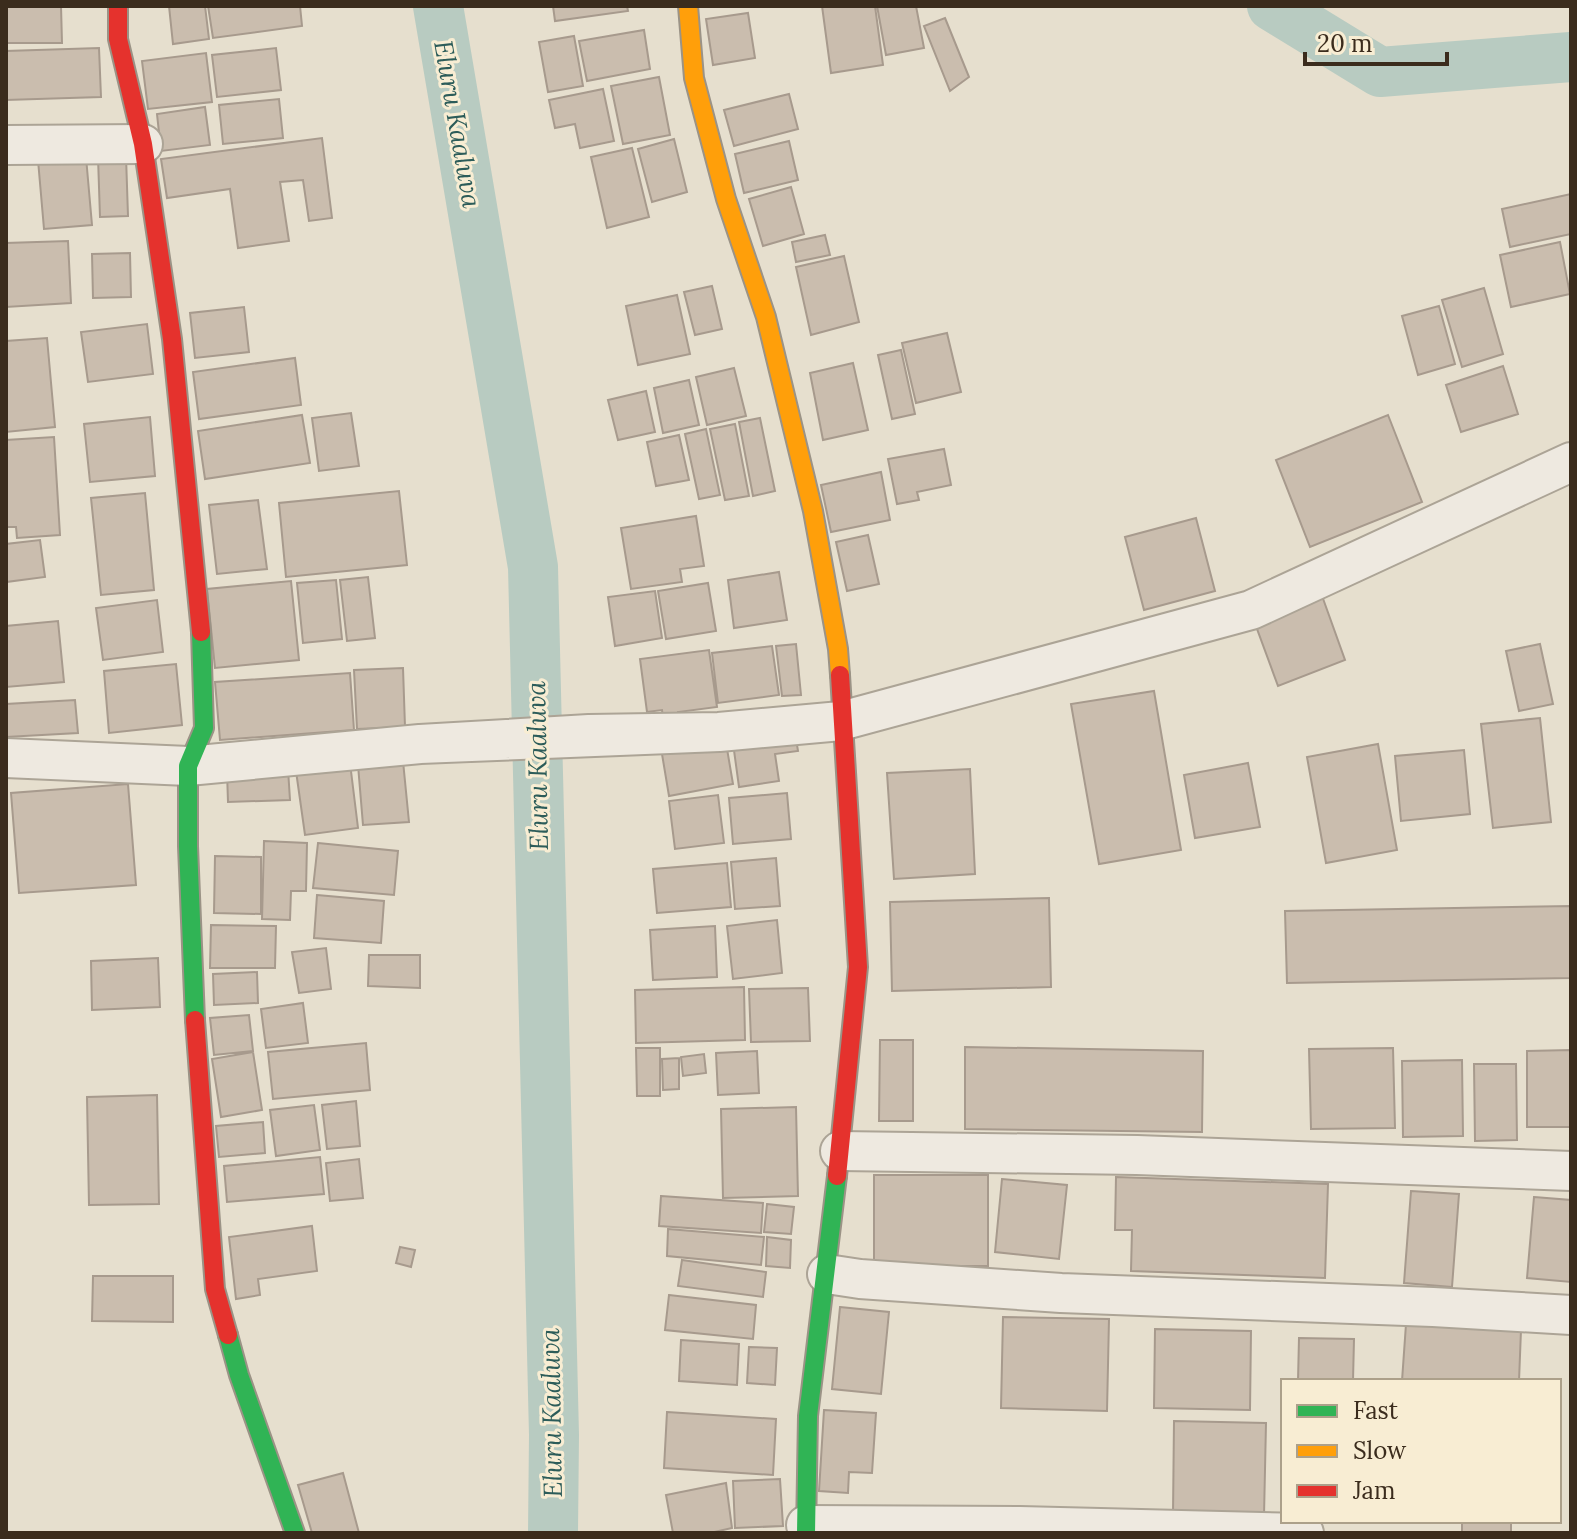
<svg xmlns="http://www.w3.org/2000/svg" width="1577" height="1539" font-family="Lora,serif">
<rect width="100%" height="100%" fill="#e6dfce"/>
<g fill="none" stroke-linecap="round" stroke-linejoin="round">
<path stroke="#b8cbc1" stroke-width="50" d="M438,6L533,567L554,1435L553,1533
M1272,6L1380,72L1571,57"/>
</g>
<path fill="#cabdae" stroke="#a79a8d" stroke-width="2" d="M6,6H61L62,43H6Z
M169,6H205L209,39L173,44Z
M208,6H300L302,26L213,38Z
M553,6H627L628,11L555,21Z
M822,6H875L883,65L831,73Z
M877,6H916L924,48L886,55Z
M748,13L755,58L713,65L706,19Z
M945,18L969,77L950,91L924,26Z
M644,30L650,69L587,81L579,41Z
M574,36L583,86L548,92L539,42Z
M99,48L101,97L6,100V51Z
M276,48L281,90L217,97L212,55Z
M206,53L212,102L148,109L142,61Z
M659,77L670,135L623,144L611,86Z
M603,89L614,141L580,148L575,124L555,128L549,100Z
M789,94L798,129L734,146L724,110Z
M279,99L283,138L223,144L219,105Z
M205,107L210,145L161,151L157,114Z
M322,138L332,218L309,221L303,180L280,182L289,241L238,248L230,189L167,198L161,159Z
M674,139L687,192L652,202L638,149Z
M789,141L798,180L744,193L735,154Z
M632,148L649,217L607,228L591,157Z
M126,156L128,216L100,217L98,157Z
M86,157L92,225L44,229L38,160Z
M791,187L804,234L763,246L749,199Z
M1571,194V234L1510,247L1502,209Z
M825,235L830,255L796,262L792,242Z
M68,241L71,303L6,307V243Z
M1560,242L1570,294L1511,307L1500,255Z
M130,253L131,297L93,298L92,254Z
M844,256L859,322L811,335L796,267Z
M712,286L722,329L695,335L684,292Z
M1484,288L1503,354L1462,367L1442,300Z
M677,295L690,354L638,365L626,306Z
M1439,306L1455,364L1418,375L1402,316Z
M244,307L249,352L195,358L190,313Z
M147,324L153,374L88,382L81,332Z
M947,333L961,392L916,403L902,343Z
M47,338L55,427L6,432V341Z
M901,350L915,414L892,419L878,355Z
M295,358L301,405L199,419L193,372Z
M853,363L868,430L823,440L810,373Z
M1503,366L1518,414L1461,432L1446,385Z
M734,368L746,416L707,425L696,377Z
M689,380L699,425L663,433L654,388Z
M646,391L655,432L618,440L608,400Z
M351,413L359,466L319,471L312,418Z
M302,415L310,463L205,479L198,431Z
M1388,415L1422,502L1310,547L1276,460Z
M150,417L155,476L90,482L84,424Z
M760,418L775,491L753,496L739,422Z
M735,424L749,496L725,500L710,429Z
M706,429L720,495L699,499L685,434Z
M679,435L689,480L656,486L647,442Z
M54,437L60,535L17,538L16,527H6V440Z
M944,449L951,485L917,492L919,500L897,504L888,459Z
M881,472L890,520L831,532L821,485Z
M399,491L407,565L286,577L279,503Z
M145,493L154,590L101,595L91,498Z
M258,500L267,569L217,574L209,505Z
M696,516L704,566L680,569L682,582L631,589L621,528Z
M1196,518L1215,591L1144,610L1125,537Z
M868,535L879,584L847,591L836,542Z
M40,540L45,577L6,582V544Z
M779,572L787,620L734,628L728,580Z
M368,577L375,638L347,641L340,580Z
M336,580L342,639L303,643L297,583Z
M291,581L299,660L215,668L207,589Z
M708,583L716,631L666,639L658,591Z
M655,591L662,638L615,646L608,597Z
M1321,593L1345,660L1278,686L1253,618Z
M157,600L163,652L103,660L96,608Z
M58,621L64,682L6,687V626Z
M796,644L801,695L782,696L776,646Z
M1540,644L1553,704L1519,711L1506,651Z
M772,646L779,695L718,703L712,653Z
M709,650L717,707L678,712L679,722L664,724L662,710L647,712L640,659Z
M176,664L182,725L109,733L104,671Z
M403,668L405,727L357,729L354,670Z
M350,673L354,730L220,740L215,682Z
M1154,691L1181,850L1099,864L1071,704Z
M75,700L78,733L6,737V704Z
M1540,718L1551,822L1493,828L1481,724Z
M795,733L798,751L775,754L779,781L739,787L733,743Z
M725,737L733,784L669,796L661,748Z
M1378,744L1397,850L1326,863L1307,757Z
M1464,750L1470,814L1401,821L1395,756Z
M403,761L409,822L363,825L358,765Z
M350,763L358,828L305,835L296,771Z
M1248,763L1260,827L1195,838L1184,775Z
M288,769L290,800L228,802L227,772Z
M970,769L975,874L894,879L887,773Z
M128,784L136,885L19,893L11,793Z
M787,793L791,839L733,844L729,798Z
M718,795L724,843L675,849L669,801Z
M264,841L307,843L306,891H291L290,920L262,919Z
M318,843L398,851L394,895L313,888Z
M215,856L261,857V914L214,913Z
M776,858L780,906L735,909L731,862Z
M727,863L731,907L657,913L653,869Z
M317,895L384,901L381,943L314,938Z
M1049,898L1051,987L892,991L890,902Z
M1571,906V978L1287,983L1285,911Z
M777,920L782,973L733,979L727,926Z
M211,925L276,926L275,968H210Z
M715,926L717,977L653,980L650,930Z
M326,948L331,989L299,993L292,952Z
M369,955H420V988L368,986Z
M158,958L160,1007L92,1010L91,961Z
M257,972L258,1003L214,1005L213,974Z
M744,987L745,1040L636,1043L635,990Z
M808,988L810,1041L751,1042L749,989Z
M303,1003L308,1043L266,1048L261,1009Z
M249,1015L253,1051L214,1055L210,1018Z
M880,1040H913V1121H879Z
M366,1043L370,1090L273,1099L268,1052Z
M965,1047L1203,1051L1202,1132L965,1129Z
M636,1048H660V1096H637Z
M1393,1048L1395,1128L1311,1129L1309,1049Z
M1571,1050V1127H1527V1051Z
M757,1051L759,1093L718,1095L716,1053Z
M253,1052L262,1110L221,1117L212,1059Z
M704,1054L706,1073L683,1076L681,1057Z
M679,1058V1089L663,1090L662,1059Z
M1462,1060L1463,1136L1403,1137L1402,1061Z
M1474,1064H1516L1517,1140L1475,1141Z
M157,1095L159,1204L89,1205L87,1097Z
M356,1101L360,1146L327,1149L322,1105Z
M314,1105L320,1150L276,1156L270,1110Z
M796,1107L798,1196L723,1198L721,1109Z
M263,1122L265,1153L219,1157L216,1126Z
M320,1157L324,1194L227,1202L224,1166Z
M359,1159L363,1198L330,1201L326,1163Z
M874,1175H988V1266H874Z
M1116,1177L1328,1184L1325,1278L1131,1271L1132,1230H1115Z
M1002,1179L1067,1185L1059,1259L995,1252Z
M1411,1191L1459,1194L1452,1287L1404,1283Z
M661,1196L763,1203L761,1233L659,1226Z
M1534,1197L1571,1200V1282L1527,1278Z
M767,1204L794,1207L791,1234L764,1232Z
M312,1226L317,1271L258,1279L260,1295L236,1299L229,1237Z
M668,1229L764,1237L761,1265L667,1256Z
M767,1237L791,1240L790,1268L766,1266Z
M400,1247L415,1250L411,1267L396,1263Z
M682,1260L766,1272L763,1297L678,1286Z
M93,1276H173V1322L92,1321Z
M669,1295L756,1305L753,1339L665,1330Z
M840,1307L889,1312L881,1394L832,1389Z
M1003,1317L1109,1319L1107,1411L1001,1408Z
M1406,1324L1521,1330L1519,1381H1402Z
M1155,1329L1251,1331L1250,1410L1154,1408Z
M1299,1338L1354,1339L1353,1381H1298Z
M681,1340L739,1344L737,1385L679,1381Z
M749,1347L777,1348L775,1385L747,1383Z
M824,1410L876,1413L872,1473L849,1472L848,1493L819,1491Z
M667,1412L776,1419L773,1475L664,1468Z
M1174,1421L1266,1423L1264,1516L1173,1514Z
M343,1473L359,1533H312L298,1485Z
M780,1479L783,1526L735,1528L733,1481Z
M726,1483L732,1528L710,1533H673L666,1495Z
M1462,1521H1511V1533H1462Z"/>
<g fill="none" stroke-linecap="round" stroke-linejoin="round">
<g stroke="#aca496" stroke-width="42">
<path id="street" d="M6,145L143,144
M719,732L589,734L420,744L719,732L841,721L1251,610L1571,462
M6,758L188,766L420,744
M840,1151L1137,1155L1571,1171
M827,1274L860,1279L1061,1293L1433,1307L1571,1315
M806,1525L1020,1526L1304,1533"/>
</g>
<g stroke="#9b9386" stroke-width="22">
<path id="fast" d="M195,1020L188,846V766L204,728L201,632
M228,1335L239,1375L295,1533
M806,1533L808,1416L837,1176"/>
</g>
<g stroke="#9b9386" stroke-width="22">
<path id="slow" d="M688,6L694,78L726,199L766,317L813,511L838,649L840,675"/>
</g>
<g stroke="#9b9386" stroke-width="22">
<path id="jam" d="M118,6V39L143,144L172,339L201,632
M195,1020L215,1289L228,1335
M837,1176L858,967L840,675"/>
</g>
<use href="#street" stroke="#eee9e0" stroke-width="38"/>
<use href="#fast" stroke="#30b455" stroke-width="18"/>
<use href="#slow" stroke="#ff9f0a" stroke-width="18"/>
<use href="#jam" stroke="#e5322d" stroke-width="18"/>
</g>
<g text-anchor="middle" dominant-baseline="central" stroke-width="6" stroke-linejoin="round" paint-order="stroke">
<g font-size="26" font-style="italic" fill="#2c5c59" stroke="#f8edd3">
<text transform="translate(458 124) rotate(80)">Eluru Kaaluva</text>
<text transform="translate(537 766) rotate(-91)">Eluru Kaaluva</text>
<text transform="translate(551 1413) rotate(-91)">Eluru Kaaluva</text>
</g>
</g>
<rect width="1577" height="1539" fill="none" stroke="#3b2c1d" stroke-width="16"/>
<rect x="1281" y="1379" width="280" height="144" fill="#f8edd3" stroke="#aca08a" stroke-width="2"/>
<rect x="1297" y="1405" width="40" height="12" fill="#30b455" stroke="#aca08a" stroke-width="2"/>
<text x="1353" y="1419" font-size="24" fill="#3b2c1d">Fast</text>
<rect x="1297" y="1445" width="40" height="12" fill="#ff9f0a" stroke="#aca08a" stroke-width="2"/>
<text x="1353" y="1459" font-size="24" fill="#3b2c1d">Slow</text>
<rect x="1297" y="1485" width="40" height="12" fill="#e5322d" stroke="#aca08a" stroke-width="2"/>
<text x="1353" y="1499" font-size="24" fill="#3b2c1d">Jam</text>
<path d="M1305 52v12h142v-12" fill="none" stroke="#3b2c1d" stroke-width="4"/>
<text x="1317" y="52" font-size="24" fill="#3b2c1d" stroke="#f8edd3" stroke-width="6" paint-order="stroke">20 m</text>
</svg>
